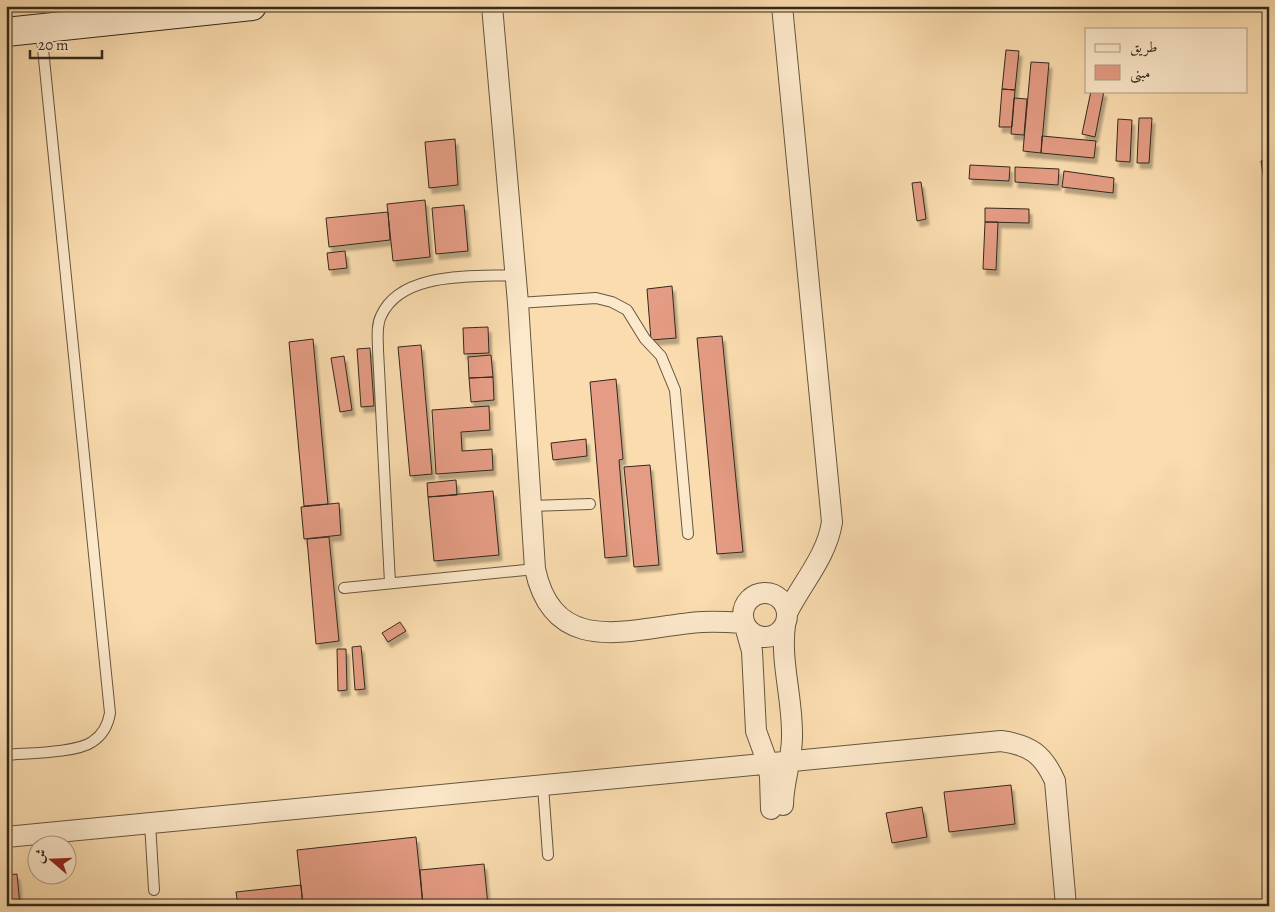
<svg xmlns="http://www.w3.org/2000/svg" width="1275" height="912" font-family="Alegreya,Amiri,serif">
<defs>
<filter id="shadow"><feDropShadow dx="3" dy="5.5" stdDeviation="1" flood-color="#0004"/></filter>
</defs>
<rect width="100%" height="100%" fill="#fadcae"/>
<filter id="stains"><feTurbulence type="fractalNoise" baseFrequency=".004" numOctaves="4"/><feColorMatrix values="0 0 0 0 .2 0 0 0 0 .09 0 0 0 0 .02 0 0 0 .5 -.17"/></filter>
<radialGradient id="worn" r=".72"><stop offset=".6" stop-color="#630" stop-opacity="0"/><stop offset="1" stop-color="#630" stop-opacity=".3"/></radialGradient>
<path fill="#e59c84" stroke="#33291d" filter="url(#shadow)" d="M1006,50L1019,51L1015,90L1002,89Z
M1031,62L1049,63L1041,153L1023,151Z
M1002,89L1015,90L1012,127H999Z
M1091,91H1104L1095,137L1082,134Z
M1014,98L1027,99L1024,135L1011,134Z
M1139,118H1152L1149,163H1137Z
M1118,119L1132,120L1130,162L1116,161Z
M1042,136L1096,141L1094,158L1041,153Z
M455,139L458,185L429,188L425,142Z
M1269,160V201H1267L1261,161Z
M970,165L1010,167L1009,181L969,179Z
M1015,167L1059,169L1058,185L1015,182Z
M1064,171L1114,178L1113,193L1062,187Z
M921,182L926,219L917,221L912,183Z
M425,200L430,257L393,261L387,204Z
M464,205L468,251L436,254L432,208Z
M985,208L1029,209V223L985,222Z
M388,212L390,240L329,247L326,218Z
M985,222H998L996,270L983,269Z
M345,251L347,268L329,270L327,253Z
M672,286L676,338L651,340L647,289Z
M488,327L489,353L464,354L463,328Z
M722,336L743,552L717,554L697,338Z
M313,339L328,504L304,506L289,342Z
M421,345L432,474L410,476L398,347Z
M370,348L374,406L361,407L357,349Z
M491,355L493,377L469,378L468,357Z
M344,356L352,410L340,412L331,358Z
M493,377L494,400L471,402L469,378Z
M616,379L623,459L619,460L627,556L605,558L590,382Z
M489,406L490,430L461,432L462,451L492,449L493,470L436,474L432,410Z
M586,439L587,456L553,460L551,443Z
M650,465L659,565L634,567L624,467Z
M456,480L457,495L428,497L427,483Z
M493,491L499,555L434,561L428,497Z
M339,503L341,535L304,539L301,507Z
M329,537L339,641L316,644L307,539Z
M400,622L406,631L388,642L382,633Z
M361,646L365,689L355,690L352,647Z
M337,649H346L347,690L338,691Z
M1011,785L1015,824L949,832L944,792Z
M922,807L927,837L892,843L886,813Z
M416,837L423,906H303L297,850Z
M484,864L488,906H423L420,870Z
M17,874L20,906H6V875Z
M301,885L303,906H238L236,892Z"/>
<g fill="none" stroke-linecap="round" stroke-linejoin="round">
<g stroke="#655641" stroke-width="12">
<path id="lane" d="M518,303L596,298L612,302L627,310L645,339L661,356L675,390L688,534
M531,506L590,504
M390,583L378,350C378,339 376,326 381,316C401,271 473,277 514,275
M344,588L535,569
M6,755C27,753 76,753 92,742C103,735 108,725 110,713L41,29
M543,786L548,855
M150,823L154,890"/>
</g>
<g stroke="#655641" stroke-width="22">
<path id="street" d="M492,6L518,303L535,569C555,662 636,626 702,622C716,621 730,622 744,623
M782,6L832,522C827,556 802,583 787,613
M743 615a22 22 0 1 1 44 0a22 22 0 1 1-44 0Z
M745,626L752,651L756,731L768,764L770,777L771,809
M783,805C783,782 792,760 792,737C793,699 780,662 785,625
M6,837L1001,741C1030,745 1043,754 1055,781L1066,906"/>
</g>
<g stroke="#33291d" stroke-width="30">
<path id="secondary" d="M6,32L252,6"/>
</g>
<use href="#lane" stroke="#fce8ca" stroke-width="10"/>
<use href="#street" stroke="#fce8ca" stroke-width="20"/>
<use href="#secondary" stroke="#fce8ca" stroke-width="28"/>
</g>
<rect width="1275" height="912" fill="none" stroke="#fadcae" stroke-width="25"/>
<rect x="8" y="8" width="1260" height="897" fill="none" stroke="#33291d" stroke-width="2.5"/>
<rect x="12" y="12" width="1250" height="887" fill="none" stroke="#33291d"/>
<rect x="1085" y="28" width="162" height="65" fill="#fce8ca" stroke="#ac9c85"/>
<rect x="1095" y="44" width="25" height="8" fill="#fce8ca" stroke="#ac9c85"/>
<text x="1130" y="52" font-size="15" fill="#33291d">طريق</text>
<rect x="1095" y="65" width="25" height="15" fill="#e59c84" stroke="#ac9c85"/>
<text x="1130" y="78" font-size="15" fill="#33291d">مبنى</text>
<g transform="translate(52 860) rotate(289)"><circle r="24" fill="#fce8ca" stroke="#ac9c85"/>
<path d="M0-4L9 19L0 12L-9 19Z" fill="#8f2418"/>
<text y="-8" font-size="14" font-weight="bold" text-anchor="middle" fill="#33291d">ش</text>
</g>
<path d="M30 50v8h72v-8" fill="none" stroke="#33291d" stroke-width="2.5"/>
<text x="38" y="50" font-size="15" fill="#33291d" stroke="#fce8ca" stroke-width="4" paint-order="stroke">20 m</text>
<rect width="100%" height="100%" filter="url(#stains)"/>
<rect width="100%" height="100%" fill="url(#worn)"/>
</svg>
